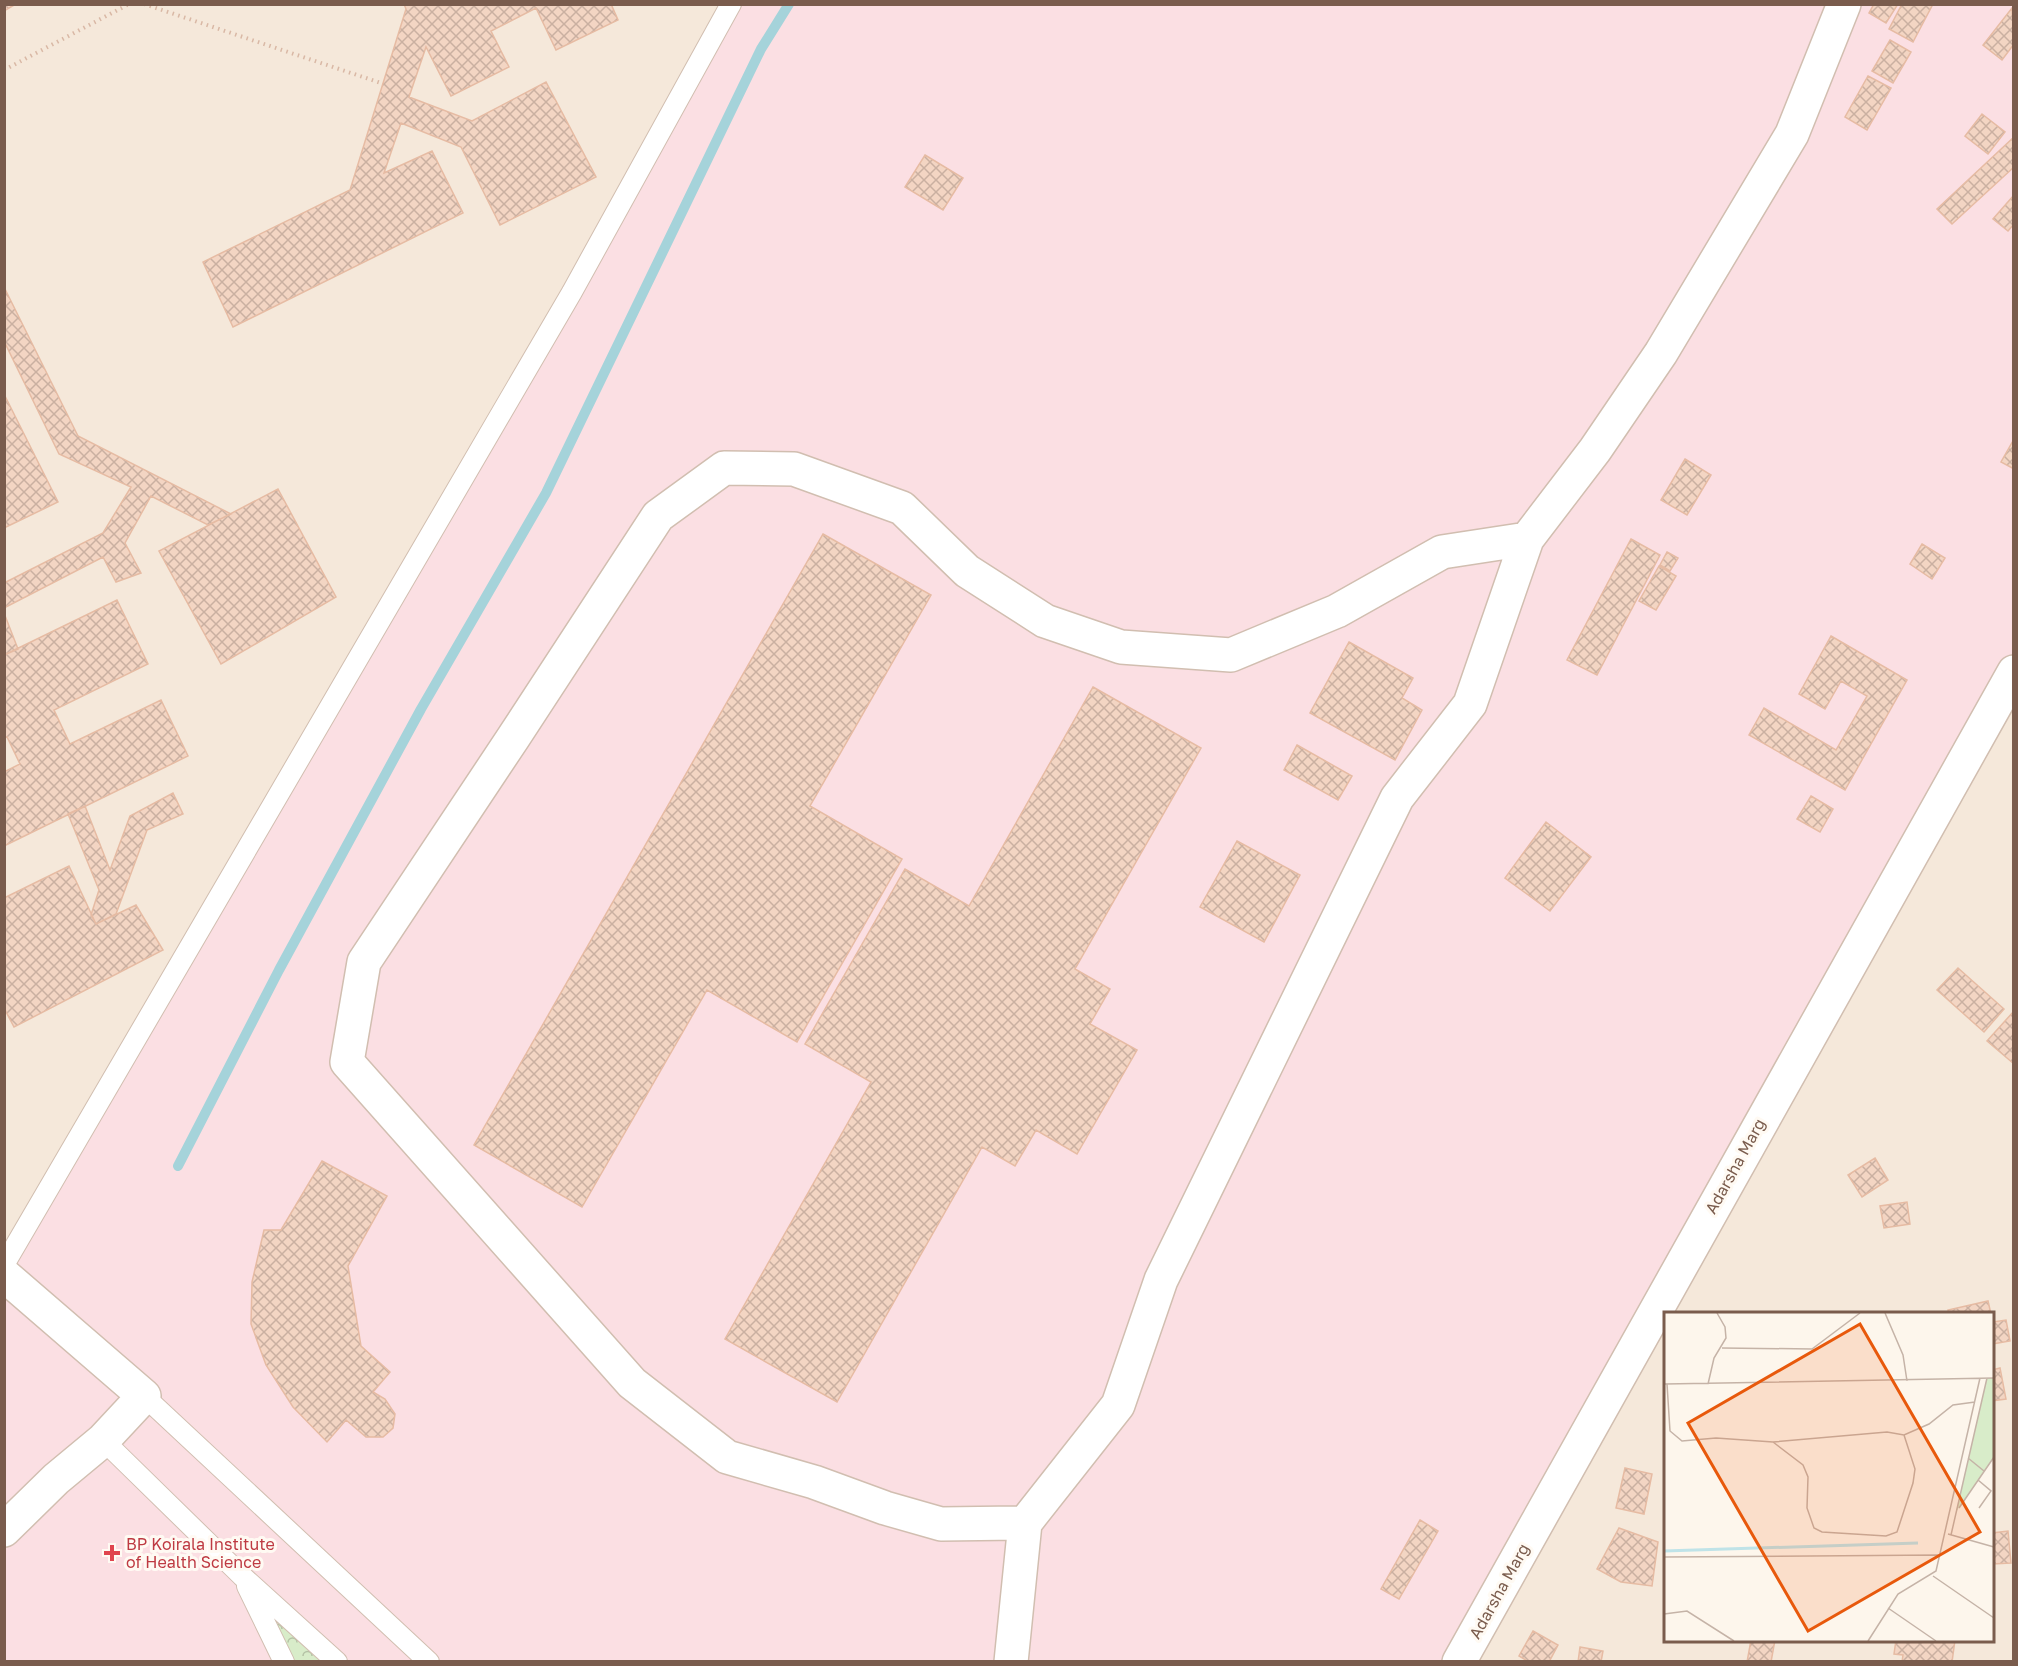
<svg xmlns="http://www.w3.org/2000/svg" width="2018" height="1666" font-family="'Golos Text',sans-serif">
<defs>
<pattern id="park-crowns" width="20" height="18" patternUnits="userSpaceOnUse" patternTransform="scale(1.5)"><rect width="20" height="18" fill="#d8ecc9"/><path d="M2 6a3 3 0 1 1 6 0M12 15a3 3 0 1 1 6 0" fill="none" stroke="#b4c2a5"/></pattern>
<pattern id="building-cross-hatch" width="8" height="8" patternUnits="userSpaceOnUse" patternTransform="scale(1.5)"><rect width="8" height="8" fill="#f3d5c3"/><path d="M0 0l8 8M0 8l8-8" fill="none" stroke="#cab0a1"/></pattern>
</defs>
<rect width="100%" height="100%" fill="#fdf6ec"/>
<path fill="#f5e8da" fill-rule="evenodd" d="M5,5H731L5,1265Z
M2013,672V1661L1459,1662ZM1666,1314H1992V1640H1666Z"/>
<path fill="#fbdfe3" d="M731,5H2013V672L1459,1661L5,1662V1265Z"/>
<path fill="url(#park-crowns)" d="M242,1576L337,1661H284Z"/>
<g fill="none" stroke-linecap="round" stroke-linejoin="round">
<path stroke="#a5d3da" stroke-width="10" d="M178,1166L279,970L421,709L546,493L761,49L789,4"/>
</g>
<path fill="url(#building-cross-hatch)" stroke="#e6bba3" stroke-width="1.5" d="M4,4H16L4,11Z
M404,4H611L618,20L556,50L536,8L491,31L509,67L451,96L426,47L409,97L472,121L546,82L596,177L500,225L461,147L401,123L384,173L432,151L463,213L233,327L203,262L350,190L406,9Z
M1874,4H1898L1886,23L1869,13Z
M1902,4H1933L1913,42L1889,29Z
M2012,8L2014,44L2002,60L1983,45Z
M1890,40L1911,52L1893,83L1872,71Z
M1868,76L1891,88L1867,130L1845,117Z
M1982,114L2005,132L1988,154L1965,136Z
M2014,137V167L1952,224L1937,209Z
M925,155L963,178L943,210L905,187Z
M2014,195V224L2008,231L1993,219Z
M4,287L78,436L231,514L208,525L151,496L125,543L141,573L116,582L103,557L4,608V583L103,533L131,487L59,454L4,341Z
M4,394L58,502L4,528Z
M2014,439V469L2001,462Z
M1685,459L1711,475L1687,515L1661,500Z
M278,489L336,597L221,664L159,551Z
M823,534L931,595L810,806L902,859L797,1042L707,990L582,1207L474,1145Z
M1631,539L1660,555L1597,675L1567,660Z
M1922,544L1945,558L1932,579L1910,564Z
M1667,552L1678,558L1670,571L1660,565Z
M1659,566L1676,576L1656,610L1639,601Z
M117,600L148,664L54,710L70,744L161,700L188,756L4,846V772L20,764L7,737L4,738V655Z
M4,613L18,649L4,655Z
M1831,636L1907,680L1845,790L1749,735L1764,708L1836,750L1867,696L1841,681L1825,709L1799,694Z
M1349,642L1413,678L1402,698L1422,710L1395,760L1310,713Z
M1093,687L1201,748L1075,969L1110,989L1090,1024L1137,1050L1077,1154L1036,1130L1015,1166L982,1147L837,1402L725,1339L871,1082L805,1044L905,869L969,906Z
M1297,745L1352,776L1338,800L1284,770Z
M173,793L183,814L147,830L116,914L96,924L91,915L99,890L68,814L85,806L110,870L130,816Z
M1811,796L1833,809L1820,832L1797,819Z
M1546,822L1591,857L1550,911L1505,878Z
M1237,841L1300,875L1264,942L1200,907Z
M69,866L96,924L136,905L163,950L14,1027L4,1008V898Z
M1958,968L2004,1009L1984,1032L1937,990Z
M2014,1011V1064L1987,1041Z
M1875,1158L1888,1180L1862,1197L1848,1175Z
M322,1161L387,1196L348,1266L361,1346L390,1372L373,1392L385,1399L395,1414L393,1428L383,1437H366L346,1420L327,1442L293,1407L266,1365L251,1324L252,1282L264,1230H281Z
M1907,1202L1910,1224L1884,1228L1880,1206Z
M1988,1301L1991,1314H1949L1948,1310Z
M2006,1320L2010,1341L1992,1344V1321L1993,1322Z
M2000,1368L2006,1399L1992,1401V1370Z
M1625,1468L1652,1474L1644,1514L1616,1508Z
M1420,1520L1438,1531L1399,1599L1381,1589Z
M1619,1528L1658,1542L1652,1586L1621,1582L1597,1569Z
M2008,1531L2011,1563L1992,1564V1533Z
M1533,1631L1558,1645L1549,1662H1529L1519,1656Z
M1751,1640H1775L1771,1662H1747Z
M1896,1640H1955L1952,1662H1902L1903,1655L1894,1654Z
M1580,1647L1603,1651L1601,1662H1578Z"/>
<g fill="none" stroke-linecap="round" stroke-linejoin="round">
<g stroke="#d1beb0" stroke-width="22">
<path id="service" d="M4,1265L572,292L731,4
M144,1396L429,1662
M103,1440L242,1576L337,1662
M247,1586L284,1662"/>
</g>
<g stroke="#d1beb0" stroke-width="36">
<path id="minor" d="M4,1275L144,1396L103,1440L56,1479L4,1530
M1025,1523L941,1524L885,1508L814,1482L727,1457L632,1383L347,1062L364,962L513,738L658,516L724,468L794,469L902,508L967,571L1045,621L1121,647L1231,655L1337,611L1442,552L1527,539
M1011,1662L1025,1523L1118,1405L1161,1280L1397,798L1470,704L1527,539L1595,450L1661,353L1792,134L1844,4
M1459,1662L2014,672"/>
</g>
<path stroke="#d9b8a5" stroke-width="4" stroke-dasharray="1.5 4.5" stroke-linecap="butt" d="M144,4L381,83
M4,70L129,4"/>
<use href="#service" stroke="#fff" stroke-width="20"/>
<use href="#minor" stroke="#fff" stroke-width="33"/>
</g>
<path fill="#e0444e" stroke="#fffaf3" stroke-width="2" d="M109 1544h6v6h6v6h-6v6h-6v-6h-6v-6h6z"/>
<g text-anchor="middle" dominant-baseline="central" stroke-width="6" stroke-linejoin="round" paint-order="stroke">
<g font-size="16" fill="#7a5c4d" stroke="#fffaf3">
<text transform="translate(1735 1166) rotate(-61)">Adarsha Marg</text>
<text transform="translate(1499 1591) rotate(-61)">Adarsha Marg</text>
</g>
<g font-size="16" fill="#be3a42" stroke="#fffaf3" text-anchor="start">
<text x="126" y="1544">BP Koirala Institute<tspan x="126" dy="18">of Health Science</tspan></text>
</g>
</g>
<g transform="translate(1664 1312)">
<rect width="330" height="330" fill="#fdf6ec"/>
<path d="M323,66H330V145L292,200Z" fill="#d8ecc9"/>
<path fill="none" stroke="#bfe3e8" stroke-width="3" d="M0,239L254,231"/>
<path fill="none" stroke="#c5b3a7" stroke-width="1.5" d="M221,1L239,43L243,69M58,36L148,37L196,1M1,72L330,66M3,72L6,119L18,129L52,126L109,130L223,120L240,123L265,112L289,93L311,90M44,72L50,46L62,26L61,15L53,1M109,130L139,153L144,165L143,196L150,216L158,220L222,224L233,220L249,171L251,157L240,123M304,146L320,159M314,168L327,179L315,196M295,196L330,145M284,222L330,235M287,223L323,66M0,245L275,243M269,264L330,306M224,296L272,329M0,302L23,299L70,329M204,329L234,282L272,259L316,66"/>
<path fill="#e8590c" fill-opacity="0.15" stroke="#e8590c" stroke-width="3" d="M196,12L316,220L144,319L24,111Z"/>
<rect width="330" height="330" fill="none" stroke="#7a5c4d" stroke-width="3"/>
</g>
<rect width="2018" height="1666" fill="none" stroke="#7a5c4d" stroke-width="12"/>
</svg>
